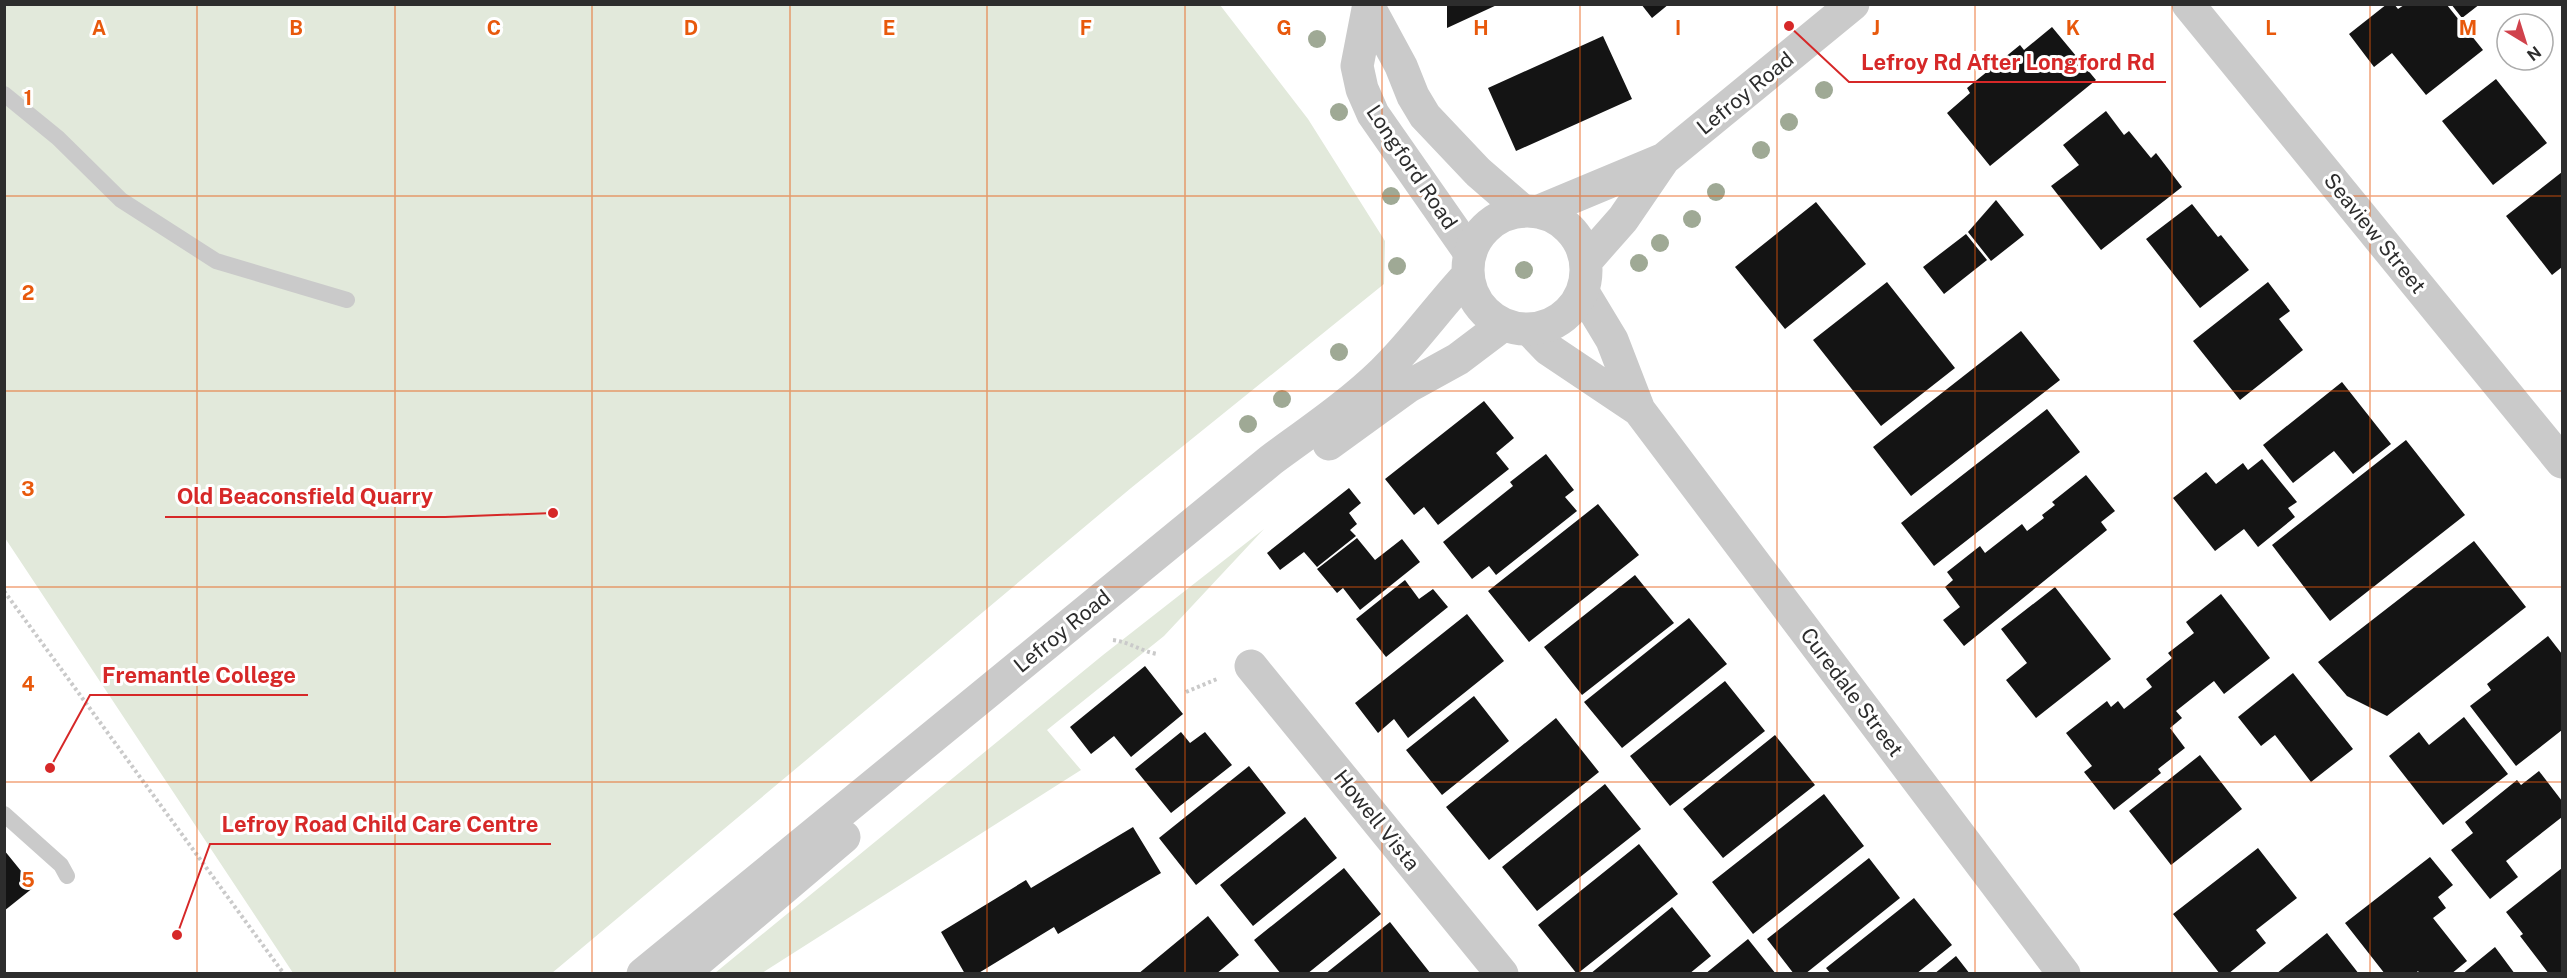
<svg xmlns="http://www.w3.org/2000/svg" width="2567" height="978" font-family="'Public Sans',sans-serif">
<rect width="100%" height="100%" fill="#fff"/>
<path fill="#e2e9db" d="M4,5H1220L1308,119L1385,241L1384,284L1131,488L552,973H293L5,538Z
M1264,529L1164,636L1047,730L1081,770L762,973H715L1103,655Z"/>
<path fill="#141414" d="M1447,4H1499L1447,28Z
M1641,4H1669L1652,18Z
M2387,4H2394L2398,9L2404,5H2447L2483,50L2426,95L2392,53L2374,67L2349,34Z
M2451,4H2480L2462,18Z
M2052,27L2096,80L1990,166L1947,113L1970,93L1967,88L2020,45L2024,50Z
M1603,36L1632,99L1516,151L1488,88Z
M2496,79L2547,143L2493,185L2442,121Z
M2106,111L2124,135L2129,131L2151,158L2156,153L2182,187L2101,250L2051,186L2079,165L2063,145Z
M2562,172V267L2552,275L2506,216Z
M1996,200L2024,235L1991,261L1968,232Z
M1816,202L1866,264L1785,329L1735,267Z
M2192,204L2218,237L2221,235L2249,270L2200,308L2146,239Z
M1966,234L1987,260L1944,294L1923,267Z
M1887,282L1955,368L1881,426L1813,340Z
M2268,282L2290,311L2279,319L2303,350L2240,400L2193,341Z
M2021,331L2060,380L1911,496L1873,447Z
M2342,382L2391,444L2353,474L2334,451L2293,483L2263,445Z
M1484,401L1514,438L1496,453L1509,469L1438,525L1424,507L1414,515L1385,479Z
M2047,409L2080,452L1934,566L1901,523Z
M2406,440L2465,515L2330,621L2272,545Z
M1546,454L1574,490L1565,497L1577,511L1496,575L1489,566L1472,579L1443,542L1513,486L1510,482Z
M2262,459L2297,502L2288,508L2295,517L2258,547L2244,529L2215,551L2173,498L2206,472L2216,484L2243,463L2248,470Z
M2086,475L2115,511L2101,522L2107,530L1964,646L1943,620L1960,607L1945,587L1953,580L1947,572L1980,546L1985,553L2022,524L2027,531L2044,518L2042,515L2055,505L2052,502Z
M1349,488L1361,503L1349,513L1357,524L1350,530L1356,536L1317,567L1304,552L1280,570L1267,553Z
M1598,504L1639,555L1529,642L1488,591Z
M1357,538L1375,560L1402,539L1420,562L1360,610L1343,588L1337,593L1317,569Z
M2474,541L2526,607L2387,716L2347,696L2318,662Z
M1635,575L1674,623L1582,695L1544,647Z
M1405,580L1419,599L1433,589L1448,607L1386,657L1356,619Z
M2055,587L2111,659L2036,718L2006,680L2027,663L2001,629Z
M2221,594L2270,658L2224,694L2214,681L2176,711L2182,718L2170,728L2185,748L2158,769L2161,773L2114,810L2084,772L2092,766L2066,733L2107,701L2111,707L2118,701L2124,709L2152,687L2146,679L2172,658L2168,653L2194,633L2186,622Z
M1467,614L1504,661L1408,738L1394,719L1378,733L1355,703Z
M1689,618L1727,664L1622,748L1584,702Z
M2548,636L2562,654V730L2516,766L2470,706L2491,690L2487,684Z
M1145,666L1183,714L1131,757L1114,736L1091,754L1070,727Z
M2293,673L2353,749L2311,782L2275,735L2261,746L2238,717Z
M1725,681L1765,731L1670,806L1630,756Z
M1474,696L1509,741L1442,795L1406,750Z
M2464,717L2508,774L2443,825L2389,756L2419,732L2429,745Z
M1556,718L1599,772L1489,860L1446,807Z
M1181,732L1190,743L1205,732L1232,765L1171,813L1135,769Z
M1775,735L1815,785L1723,858L1683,809Z
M2200,755L2242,809L2171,865L2129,811Z
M1249,766L1286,813L1196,885L1159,838Z
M2539,771L2562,801V817L2506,861L2518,877L2490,899L2451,850L2473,833L2465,822L2517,780L2521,785Z
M1605,784L1641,829L1537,911L1502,867Z
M1824,794L1864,846L1753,934L1712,882Z
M1305,817L1337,858L1253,926L1220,885Z
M1133,827L1161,873L1058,934L1054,927L977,974H965L941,932L1026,880L1031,888Z
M1639,844L1678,894L1577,974L1538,925Z
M2258,848L2297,898L2256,930L2266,943L2228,974H2220L2173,914Z
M4,850L34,887L4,911Z
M2430,857L2453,885L2438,897L2446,908L2433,918L2467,961L2451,974H2420L2418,971L2415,974H2385L2345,923Z
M1869,858L1900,898L1805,974H1794L1767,939Z
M1344,868L1381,914L1307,974H1281L1254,940Z
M2562,868V974H2549L2520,936L2523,934L2506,912Z
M1914,898L1952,945L1916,974H1831L1826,968Z
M1672,907L1711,956L1689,974H1590Z
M1208,916L1239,955L1216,974H1138Z
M1390,922L1431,974H1325Z
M2327,933L2359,974H2276Z
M1748,939L1776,974H1705Z
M2495,947L2515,974H2462Z
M1956,956L1970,974H1934Z"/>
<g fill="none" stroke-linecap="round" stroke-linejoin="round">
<path stroke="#cacaca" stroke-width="4" stroke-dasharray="3 3" stroke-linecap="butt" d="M4,591L284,974
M1113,640C1129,642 1141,651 1157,654
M1186,692L1217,679"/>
<path stroke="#cacaca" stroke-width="16" d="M4,94L58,138L121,200L216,261L347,300
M4,814L61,865L67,876"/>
<path stroke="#cacaca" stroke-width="33" d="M1369,4L1357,66L1362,89L1373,114L1470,253
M2188,4L2562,462
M1369,7L1401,66L1413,96L1425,116L1478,172L1523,211
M1583,292L1612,340L1639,410L2064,974
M1530,330L1548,349L1639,410
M1251,666L1502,974"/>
<path stroke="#cacaca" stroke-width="33" d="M1468 270a59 59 0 1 1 118 0a59 59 0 1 1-118 0Z
M1537,212L1664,159
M1586,261L1623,219L1664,159L1853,4
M1329,444L1409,386L1458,359L1503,325
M643,974L1271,460C1309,432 1349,405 1383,372C1414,342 1438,307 1468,275
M682,974L844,837"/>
</g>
<g fill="#9fa995">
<circle cx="1317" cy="39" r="9"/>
<circle cx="1824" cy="90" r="9"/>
<circle cx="1339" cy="112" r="9"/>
<circle cx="1789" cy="122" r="9"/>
<circle cx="1761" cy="150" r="9"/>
<circle cx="1716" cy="192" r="9"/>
<circle cx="1391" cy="196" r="9"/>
<circle cx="1692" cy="219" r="9"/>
<circle cx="1660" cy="243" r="9"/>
<circle cx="1639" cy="263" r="9"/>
<circle cx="1397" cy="266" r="9"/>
<circle cx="1524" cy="270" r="9"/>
<circle cx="1339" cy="352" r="9"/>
<circle cx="1282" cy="399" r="9"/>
<circle cx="1248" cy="424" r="9"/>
</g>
<path fill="none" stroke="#e8590c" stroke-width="1.5" stroke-opacity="0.55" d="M197,4V974M395,4V974M592,4V974M790,4V974M987,4V974M1185,4V974M1382,4V974M1580,4V974M1777,4V974M1975,4V974M2172,4V974M2370,4V974M4,196H2562M4,391H2562M4,587H2562M4,782H2562"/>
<g text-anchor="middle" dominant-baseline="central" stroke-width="6" stroke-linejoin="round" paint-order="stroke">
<g font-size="21" fill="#2d2d2d" stroke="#fff">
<text transform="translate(1745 93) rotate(-39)">Lefroy Road</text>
<text transform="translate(1412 167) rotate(56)">Longford Road</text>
<text transform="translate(2375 233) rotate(51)">Seaview Street</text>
<text transform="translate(1062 631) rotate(-39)">Lefroy Road</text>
<text transform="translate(1852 692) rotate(53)">Curedale Street</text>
<text transform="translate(1377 820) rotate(51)">Howell Vista</text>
</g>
</g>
<g font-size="20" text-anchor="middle" font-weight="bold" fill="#e8590c" stroke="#fff" stroke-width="6" stroke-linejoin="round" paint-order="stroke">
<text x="99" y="35">A</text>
<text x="296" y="35">B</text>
<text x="494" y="35">C</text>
<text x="691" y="35">D</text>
<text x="889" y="35">E</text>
<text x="1086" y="35">F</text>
<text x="1284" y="35">G</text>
<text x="1481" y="35">H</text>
<text x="1678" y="35">I</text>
<text x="1876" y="35">J</text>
<text x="2073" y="35">K</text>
<text x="2271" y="35">L</text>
<text x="2468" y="35">M</text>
<text x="28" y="105">1</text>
<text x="28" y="300">2</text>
<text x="28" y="496">3</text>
<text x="28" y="691">4</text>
<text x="28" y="887">5</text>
</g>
<path fill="none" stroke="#d62828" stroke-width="2" d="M1789 26L1849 82H2166M553 513L445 517H165M50 768L90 695H308M177 935L210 844H551"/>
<g fill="#d62828" stroke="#fff" stroke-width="2">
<circle cx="1789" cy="26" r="6"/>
<circle cx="553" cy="513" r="6"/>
<circle cx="50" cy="768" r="6"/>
<circle cx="177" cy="935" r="6"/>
</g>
<g font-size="22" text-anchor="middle" font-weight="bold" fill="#d62828" stroke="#fff" stroke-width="6" stroke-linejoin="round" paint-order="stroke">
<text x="2008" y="70">Lefroy Rd After Longford Rd</text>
<text x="305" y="504">Old Beaconsfield Quarry</text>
<text x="199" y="683">Fremantle College</text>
<text x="380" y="832">Lefroy Road Child Care Centre</text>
</g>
<rect width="2567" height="978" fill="none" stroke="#2d2d2d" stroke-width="12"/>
<g transform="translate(2525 42) rotate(142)"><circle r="28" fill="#ffffff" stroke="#ababab" stroke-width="1.5"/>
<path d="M0-4.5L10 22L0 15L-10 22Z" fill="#d0424c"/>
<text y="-9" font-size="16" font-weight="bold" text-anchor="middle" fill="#2d2d2d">N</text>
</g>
</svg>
